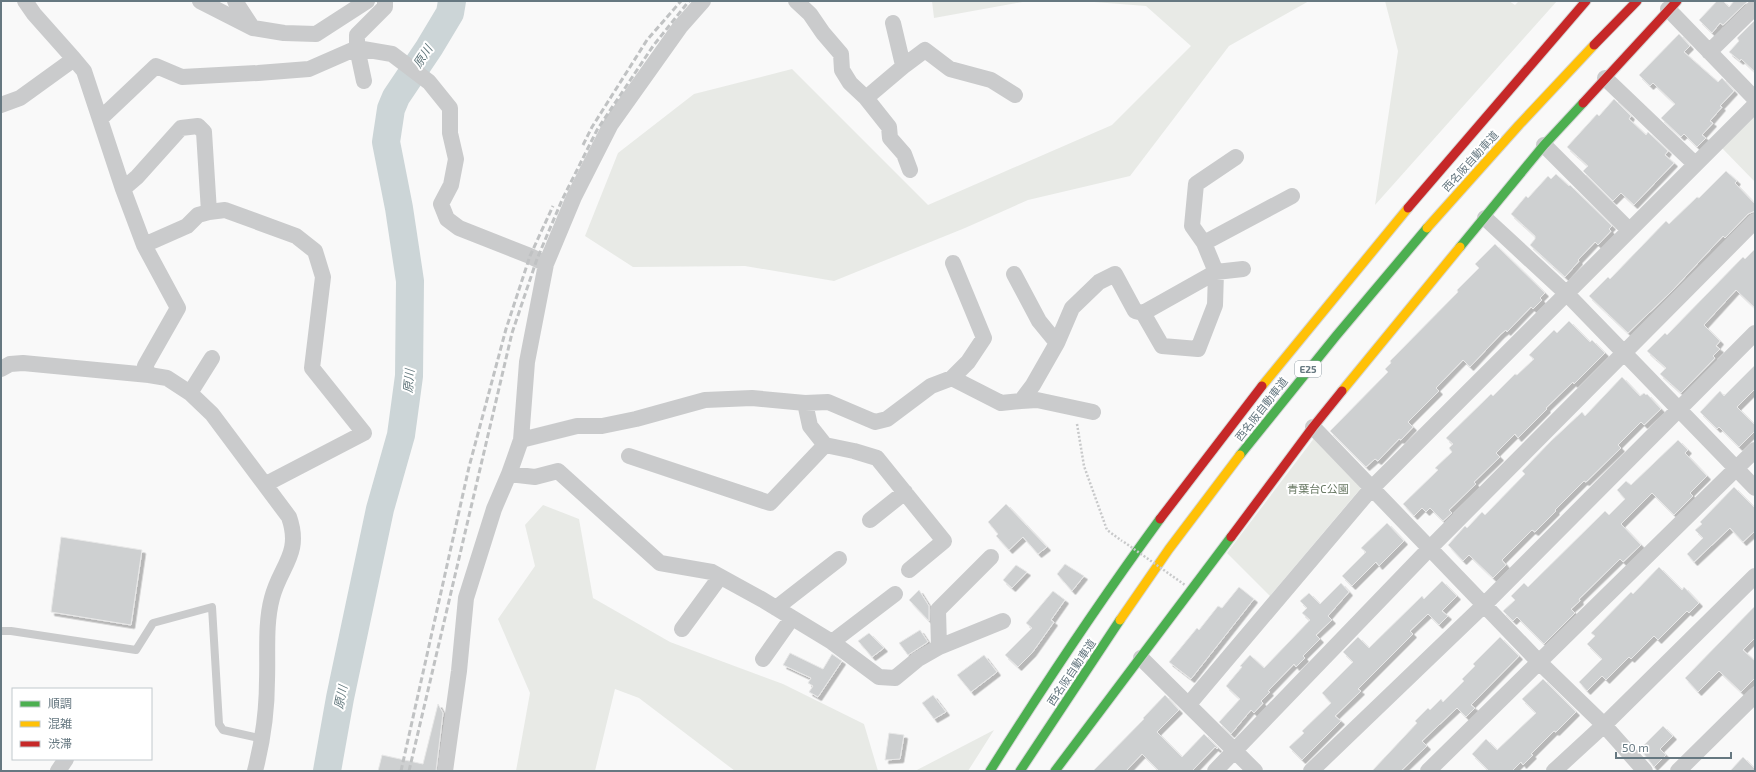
<svg xmlns="http://www.w3.org/2000/svg" width="1756" height="772" font-family="'Exo 2','Noto Sans JP',sans-serif">
<defs>
<filter id="shadow"><feDropShadow dx="3.5" dy="3.5" stdDeviation="0" flood-color="#0004"/></filter>
</defs>
<rect width="100%" height="100%" fill="#f9f9f9"/>
<path fill="#e8eae6" d="M932,1H1028L934,18Z
M1081,1H1309L1229,46L1130,176L1028,200L965,228L834,281L745,266L633,267L585,236L618,153L694,94L792,69L928,205L1112,125L1191,46L1146,6Z
M1385,1H1509L1515,5L1519,1H1557L1375,205L1398,51Z
M1755,112V182L1721,147Z
M1315,437L1361,488L1270,596L1227,553Z
M543,505L579,519L593,598L670,642L783,684L864,724L878,771H735L639,698L615,689L595,771H516L530,693L498,619L535,566L525,525Z
M994,730L968,771H915Z"/>
<g fill="none" stroke-linecap="round" stroke-linejoin="round">
<path stroke="#ccd5d7" stroke-width="28" d="M327,771L340,698L380,509L401,435L409,376L410,281L399,208L386,142L391,109L396,97L429,48L450,13L452,1"/>
</g>
<path fill="#ced0d1" stroke="#e8e8e8" filter="url(#shadow)" d="M1717,1H1723L1729,7L1734,1H1748L1723,25L1720,23L1712,33L1699,20Z
M1755,20V72L1741,59L1740,61L1729,52L1739,41L1737,38Z
M1679,34L1690,46L1684,52L1718,82L1722,78L1734,91L1720,106L1722,107L1710,121L1713,123L1702,135L1706,138L1697,147L1684,134L1681,137L1661,118L1675,104L1653,83L1650,86L1639,75Z
M1614,99L1631,116L1629,119L1646,135L1648,132L1668,151L1665,155L1674,163L1634,205L1621,193L1613,201L1583,171L1588,166L1567,147L1597,114L1599,116Z
M1726,171L1737,181L1735,183L1755,204V211L1748,214L1725,238L1723,236L1672,291L1628,333L1589,296L1608,277L1610,279L1666,221L1669,224L1697,197L1699,198Z
M1556,174L1569,186L1570,185L1612,226L1609,229L1611,231L1598,245L1595,242L1578,260L1579,261L1565,277L1530,245L1535,239V236L1511,214L1526,196L1528,198L1548,176L1551,179Z
M1495,244L1545,293L1540,298L1542,300L1533,309L1531,307L1507,332L1506,330L1501,334L1470,367L1463,360L1436,388L1439,391L1408,422L1413,427L1401,440L1399,439L1378,461L1375,459L1366,467L1330,431L1388,372L1385,369L1391,363L1390,361L1458,292L1457,290L1479,268L1475,264Z
M1755,249V308L1736,290L1704,325L1720,341L1716,346L1720,349L1713,356L1715,358L1681,393L1660,374L1666,368L1647,351L1665,333L1667,335L1743,257L1745,259Z
M1569,321L1590,342L1592,340L1605,353L1574,384L1573,382L1546,408L1547,409L1518,438L1515,434L1496,453L1500,457L1474,482L1476,484L1449,510L1452,513L1443,521L1430,508L1426,512L1422,508L1414,516L1403,504L1438,470L1435,468L1452,452L1449,448L1453,444L1446,438L1491,394L1493,396L1515,374L1517,375L1534,359L1529,355L1554,330L1557,333Z
M1755,365V389L1737,407L1755,425V431L1739,447L1719,427L1717,429L1700,412L1720,391L1724,396Z
M1622,377L1640,396L1644,393L1646,395L1647,394L1661,409L1644,425L1641,422L1618,445L1621,448L1586,482L1584,481L1555,510L1556,511L1535,532L1532,530L1502,560L1506,565L1493,578L1469,555L1463,561L1448,545L1465,526L1467,528L1482,512L1485,515L1525,474L1522,471L1551,441L1582,412L1585,416Z
M1678,440L1688,450L1685,453L1707,476L1690,493L1693,496L1674,515L1652,493L1621,524L1641,545L1623,562L1620,559L1579,599L1580,601L1571,609L1575,613L1544,644L1517,617L1513,621L1503,611L1515,600L1511,596L1524,583L1528,587L1605,511L1609,515L1625,499L1617,490L1626,481L1631,485Z
M1734,487L1755,508V531L1743,542L1730,528L1694,562L1687,554L1703,538L1695,530L1702,524L1700,522Z
M1006,504L1047,547L1038,554L1023,537L1009,550L996,536L998,534L988,522Z
M1387,523L1404,541L1379,566L1376,562L1352,586L1342,576L1366,552L1361,548Z
M61,537L142,550L131,625L51,612Z
M1065,564L1084,576L1072,591L1057,574Z
M1016,565L1027,572L1012,588L1003,580Z
M1659,567L1682,590L1684,587L1699,603L1689,613L1687,611L1658,640L1654,636L1631,659L1629,657L1606,680L1602,676L1587,691L1579,682L1602,659L1587,644L1595,636L1591,633L1631,592L1633,594Z
M1442,581L1457,596L1442,611L1448,616L1439,625L1428,614L1410,631L1413,634L1358,689L1361,691L1335,716L1341,721L1302,760L1289,747L1304,733L1302,731L1331,703L1322,693L1353,662L1343,652L1358,637L1369,648L1422,596L1424,599Z
M1341,583L1349,592L1328,616L1332,620L1316,635L1320,639L1303,656L1305,658L1296,667L1294,664L1268,691L1270,692L1261,701L1263,703L1254,713L1251,710L1231,734L1219,722L1240,699L1226,686L1242,667L1240,666L1250,655L1264,668L1310,620L1302,613L1307,608L1300,601L1309,593L1320,604Z
M1239,587L1254,599L1191,679L1169,662L1197,628L1199,630L1218,606L1222,608Z
M919,590L929,606V621L909,600Z
M1053,591L1065,600L1051,620L1054,622L1032,653L1018,667L1005,655L1032,628L1026,623Z
M1755,606V638L1743,650L1755,661V678L1741,692L1719,671L1698,692L1685,678Z
M920,630L928,642L908,655L899,643Z
M869,633L884,648L872,657L858,641Z
M1500,637L1519,656L1471,705L1475,708L1466,717L1457,708L1422,741L1427,746L1401,771H1372L1417,723L1415,721L1428,708L1430,710L1441,699L1443,702L1464,681L1462,679L1475,666L1473,664Z
M790,653L823,669L832,654L842,661L818,697L809,692L813,686L808,683L811,678L783,665Z
M984,655L997,672L971,692L957,675Z
M1543,679L1576,712L1556,732L1554,731L1531,754L1533,755L1523,765L1521,762L1512,771H1489L1472,754L1486,739L1497,750L1536,713L1522,699Z
M933,695L946,712L934,719L922,703Z
M1165,695L1179,710L1157,732L1182,757L1204,734L1218,748L1217,749L1215,747L1192,771H1159L1142,754L1126,771H1093L1144,719L1143,718Z
M438,704L443,713L436,771H378L382,755L423,764Z
M1663,726L1673,736L1660,749L1666,755L1654,767L1640,749Z
M889,733L904,735L900,759L885,760Z
M1743,757L1755,769V771H1730Z"/>
<g fill="none" stroke-linecap="round" stroke-linejoin="round">
<g stroke="#d5d6d7" stroke-width="11">
<path id="fast" d="M1460,247L1544,145L1583,103
M1240,455L1336,336L1427,228
M990,771C1044,685 1100,601 1160,519
M1020,771L1120,620
M1055,771L1231,537"/>
</g>
<g stroke="#d5d6d7" stroke-width="11">
<path id="slow" d="M1427,228L1519,125L1594,45
M1262,386L1408,208
M1342,391L1460,247
M1120,620L1169,549L1240,455"/>
</g>
<g stroke="#d5d6d7" stroke-width="11">
<path id="jam" d="M1594,45L1637,1
M1583,103L1677,1
M1408,208L1586,1
M1160,519L1262,386
M1231,537L1313,427L1342,391"/>
</g>
<path stroke="#c8c9ca" stroke-width="2.5" stroke-dasharray="2 2" stroke-linecap="butt" d="M1077,424L1084,466L1107,530L1122,541"/>
<path stroke="#cacbcc" stroke-width="8" d="M1,631H11L136,650L153,623L212,607L219,724L223,730L263,739"/>
<path stroke="#cacbcc" stroke-width="16" d="M200,1L253,28L284,33L316,34L367,1
M235,1L252,27
M385,1V7L357,35V48L392,54L429,82L450,108V133L456,159L451,185L441,204L447,219L459,228L530,256L546,264
M796,1L810,14L823,33L841,54L842,70L850,83L866,98L889,127L890,138L904,154L910,170
M1668,9L1755,99
M1709,52L1755,7
M74,59L84,71L123,189L144,245
M905,65L925,50L950,69L991,80L1015,95
M1605,78L1695,164
M866,98L905,65L902,61L893,23
M1,105L20,98L74,59L34,14L25,1
M100,119L156,66L182,77L258,73L309,69L357,48L364,81
M1544,145L1629,230
M123,189L137,177L181,128L198,126L204,132L209,212L198,215L187,226L144,245L178,308L145,366L149,375
M209,212L225,210L296,236L315,251L323,277L312,368L364,433L266,484
M1485,218L1567,294L1755,488
M1204,243L1192,226L1196,184L1236,157
M1143,313L1162,346L1198,349L1215,305L1216,272L1243,269
M1057,343L1072,308L1099,282L1115,274L1135,311L1143,313L1216,272L1204,243L1292,196
M1,369L10,364L23,363L149,375L167,378L190,393L212,414L289,517C302,554 280,566 272,598C265,624 268,653 267,680C267,712 263,740 255,771
M952,378L1001,403L1021,401L1033,385L1057,343L1039,321L1014,274
M190,393L212,358
M1021,401L1037,400L1093,412
M805,403L810,426L825,445L854,451L877,458L944,541L909,570
M1313,427L1539,662L1604,725L1645,771
M521,440L577,426H602L636,419L705,400L752,398L805,403L828,402L875,422L887,419L931,386L952,378L968,362L984,338L953,263
M629,456L770,503L825,445
M509,474L535,477L558,471L660,563L712,572L763,600L832,642L879,677L895,678L918,659L939,647L1003,621
M870,520L905,492
M776,608L839,559
M682,629L720,577
M832,642L895,594
M939,647L938,610L991,557
M1141,658L1255,771
M763,659L792,618
M1189,704L1371,489L1755,105
M58,771L66,759
M445,771L459,671L466,598L494,509L509,474L521,440L527,362L546,264L574,197L611,124L680,27L703,1
M1215,771L1430,548L1755,221
M1311,771L1484,605L1755,333
M1428,771L1755,450
M1554,771L1604,725L1755,576
M1678,771L1755,695"/>
<use href="#fast" stroke="#4caf50" stroke-width="9"/>
<use href="#slow" stroke="#ffc107" stroke-width="9"/>
<use href="#jam" stroke="#c62828" stroke-width="9"/>
<path stroke="#c0c2c3" stroke-width="3" stroke-dasharray="6 3" stroke-linecap="butt" d="M583,145L592,127L647,40L681,1
M401,771L469,467L506,329L530,256L553,206
M409,771L512,333L537,259L562,200L597,130L653,46L689,1"/>
<path stroke="#c8c9ca" stroke-width="2.5" stroke-dasharray="2 2" stroke-linecap="butt" d="M1124,542L1185,585"/>
</g>
<g text-anchor="middle" dominant-baseline="central" stroke-width="4" stroke-linejoin="round" paint-order="stroke">
<rect fill="#fff" stroke="#94a0a7" stroke-width="1" x="1295" y="361" width="26" height="16" rx="3"/>
<g font-size="10" font-weight="bold" fill="#667881">
<text x="1308" y="369">E25</text>
</g>
<g font-size="11" fill="#667881" stroke="#fff">
<text transform="translate(1470 161) rotate(-48)">西名阪自動車道</text>
<text transform="translate(1261 409) rotate(-52)">西名阪自動車道</text>
<text transform="translate(1071 672) rotate(-56)">西名阪自動車道</text>
</g>
<g font-size="11" fill="#6a7a65" stroke="#fff">
<text x="1318" y="488">青葉台C公園</text>
</g>
<g font-size="12" font-style="italic" fill="#60767b" stroke="#fff">
<text transform="translate(422 56) rotate(-57)">原川</text>
<text transform="translate(408 381) rotate(-85)">原川</text>
<text transform="translate(340 697) rotate(-79)">原川</text>
</g>
</g>
<rect width="1756" height="772" fill="none" stroke="#667881" stroke-width="4"/>
<rect x="12" y="688" width="140" height="72" fill="#ffffff" stroke="#c2c9cd"/>
<rect x="20" y="701" width="20" height="6" fill="#4caf50" stroke="#c2c9cd"/>
<text x="48" y="708" font-size="12" fill="#667881">順調</text>
<rect x="20" y="721" width="20" height="6" fill="#ffc107" stroke="#c2c9cd"/>
<text x="48" y="728" font-size="12" fill="#667881">混雑</text>
<rect x="20" y="741" width="20" height="6" fill="#c62828" stroke="#c2c9cd"/>
<text x="48" y="748" font-size="12" fill="#667881">渋滞</text>
<path d="M1616 752v6h115v-6" fill="none" stroke="#667881" stroke-width="2"/>
<text x="1622" y="752" font-size="12" fill="#667881" stroke="#ffffff" stroke-width="3" paint-order="stroke">50 m</text>
</svg>
